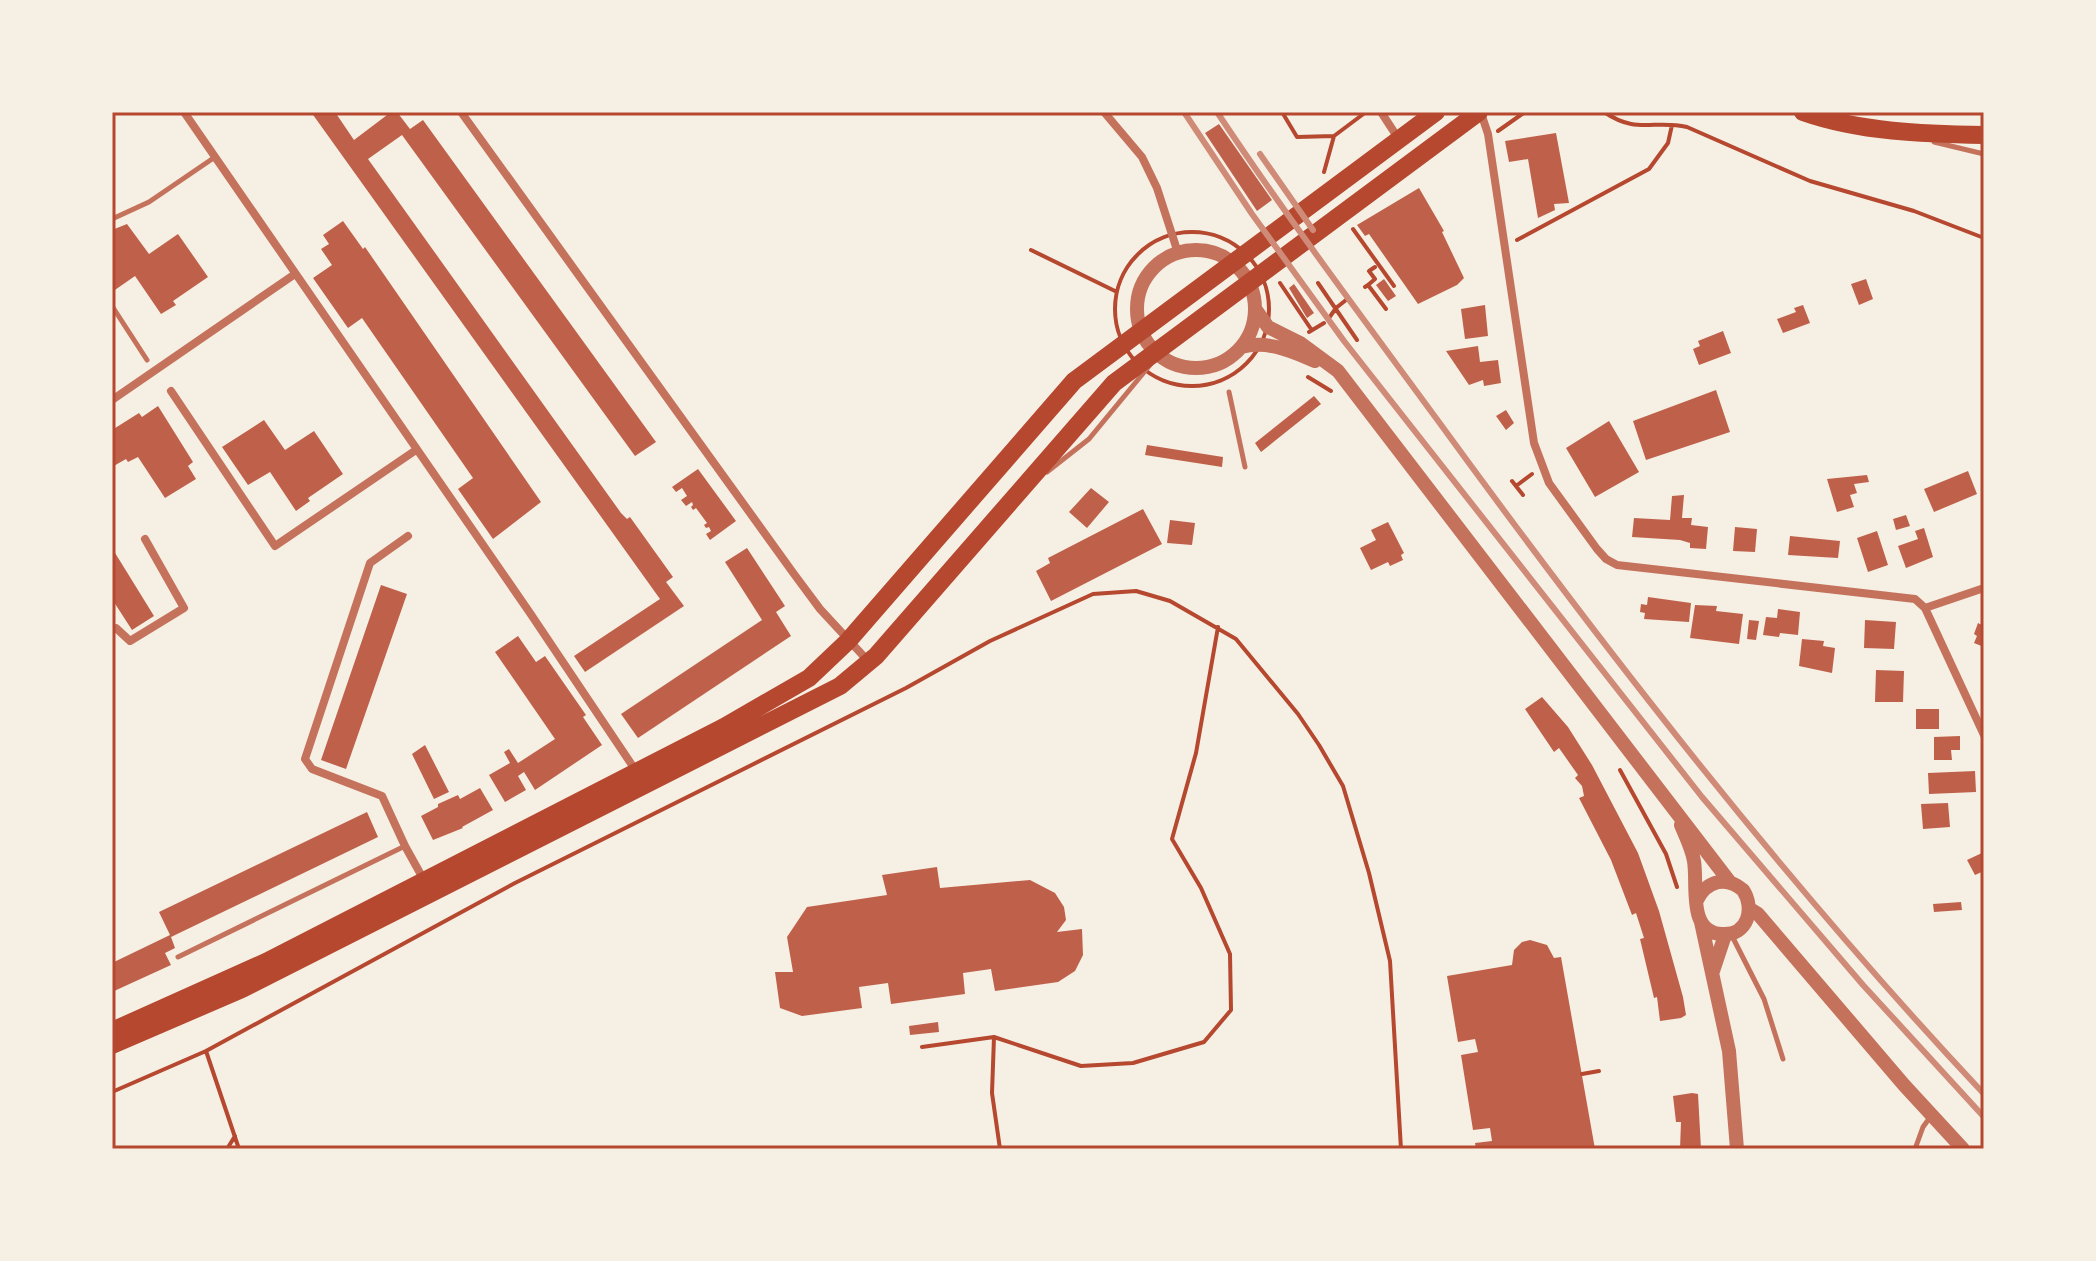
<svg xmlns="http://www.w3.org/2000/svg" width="2096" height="1261" font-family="Cabin,sans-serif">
<rect width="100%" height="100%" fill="#f6efe4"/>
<path fill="#bf614a" d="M311,112H335L354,140L391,112H397L410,129L423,120L656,442L635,456L402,135L368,159L621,513L627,519L630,517L673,577L666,582L684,606L585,672L574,656L660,599Z
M1219,124L1272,200L1257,211L1205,133Z
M1556,133L1569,203L1554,204L1555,210L1538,218L1528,159L1509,162L1505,141Z
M1419,188L1444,231L1442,232L1464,278L1457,285L1418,304L1369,234L1365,236L1357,225Z
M343,221L363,249L365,247L541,502L493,539L458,489L473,478L362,318L348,328L313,278L332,265L321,249L329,244L323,235Z
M127,224L149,254L178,234L208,277L173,301L176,305L161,314L135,276L112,292V230Z
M1384,279L1396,296L1388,301L1376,285Z
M1866,279L1873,299L1859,305L1851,284Z
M1294,284L1314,313L1307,318L1289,288Z
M1485,305L1488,336L1465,339L1461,309Z
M1803,305L1810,323L1783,333L1777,319L1796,312L1794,308Z
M1723,331L1731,353L1699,365L1693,349L1700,346L1698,341Z
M1478,346L1480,362L1498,360L1501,383L1484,386L1483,380L1469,385L1446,351Z
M1716,390L1730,432L1646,460L1633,421Z
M1314,396L1321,404L1261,452L1255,443Z
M158,406L193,462L188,466L196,479L165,498L138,457L128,462L126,459L112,467V430L139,413L142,417Z
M1506,410L1514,423L1506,430L1496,416Z
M264,420L285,450L314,431L343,474L308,498L310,501L296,511L270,472L248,485L222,447Z
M1609,421L1639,472L1595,497L1566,448Z
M1147,445L1223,457L1222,467L1145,455Z
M698,469L736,521L710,540L706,534L711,531L709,527L706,528L704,525L707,523L696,508L693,510L691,507L693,505L692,502L686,506L681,500L687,496L682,488L676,492L672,487Z
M1968,471L1977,494L1934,512L1924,489Z
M1867,475L1869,482L1854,484L1857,493L1850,495L1854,507L1837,512L1827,479Z
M1091,488L1109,502L1087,528L1069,512Z
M1684,495L1682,518H1692L1691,525L1708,527L1706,549L1690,548V543L1680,540L1632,537L1634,518L1670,520L1672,496Z
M1143,509L1162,544L1051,601L1036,571L1050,563L1048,558Z
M1906,515L1910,526L1896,530L1893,519Z
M1170,520L1195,523L1192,545L1167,543Z
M1388,522L1404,553L1401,555L1403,560L1390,566L1388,562L1371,570L1360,548L1376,540L1371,530Z
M1735,527L1757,529L1755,552L1733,551Z
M1924,528L1933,557L1906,568L1898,546L1918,539L1915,531Z
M1877,531L1888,565L1868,572L1857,538Z
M1790,536L1840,541L1838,558L1788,555Z
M112,548L154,616L132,630L112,599Z
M747,548L785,606L776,612L791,636L638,738L621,714L762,620L725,562Z
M381,585L407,594L346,769L321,760Z
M1648,597L1691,603L1689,622L1644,619L1645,613L1640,612L1641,604L1647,605Z
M1695,605L1717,606L1716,611L1743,614L1739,644L1690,638Z
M1778,609L1800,612L1798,635L1780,633L1779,637L1763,635L1766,617L1777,618Z
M1749,620L1759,621L1756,640L1747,639Z
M1865,620L1896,622L1894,649L1864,648Z
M1978,623L1984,626V647L1974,643L1977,636L1974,634Z
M518,636L536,662L545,656L586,715L583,717L602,745L535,790L524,772L518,776L526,790L505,802L489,775L510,763L504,752L509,749L518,763L555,739L495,652Z
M1802,639L1824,641L1823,646L1835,648L1832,673L1799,666Z
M1876,670L1904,671L1903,702H1875Z
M1542,697L1568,727L1592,765L1638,853L1659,911L1683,997L1686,1015L1681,1018L1660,1021L1657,997L1654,998L1640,939L1644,938L1636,913L1632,915L1611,860L1579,798L1584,796L1582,786L1575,778L1578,775L1559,748L1554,752L1525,709Z
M1916,709H1939V729H1916Z
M1960,736V750H1951L1952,760H1934V737Z
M425,745L449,792L434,799L412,754Z
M1975,771L1976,792L1929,794L1928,773Z
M480,788L493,810L462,827L463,828L433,840L421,816L438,807V804L458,795L460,799Z
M1948,803L1950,827L1923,829L1921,804Z
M367,812L378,837L171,937L175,948L165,953L171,965L112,992V963L170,935L159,912Z
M1984,852V871L1975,875L1967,860Z
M937,867L940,888L1030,880L1055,893L1064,907L1066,920L1057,932L1082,929L1083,955L1075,971L1058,982L995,991L991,969L963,973L965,994L891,1004L888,983L859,987L862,1008L802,1016L780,1008L775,972H793L787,937L807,907L887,895L882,875Z
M1961,902L1962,910L1934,912L1933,904Z
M1530,940L1547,945L1554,958L1561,957L1595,1149H1476L1475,1143L1492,1141L1490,1128L1473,1130L1461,1055L1478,1052L1475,1039L1458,1042L1447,976L1512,965L1514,950L1522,942Z
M938,1022L939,1032L910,1035L909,1026Z
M1692,1093L1698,1094L1701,1149H1680L1681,1122H1676L1673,1096Z"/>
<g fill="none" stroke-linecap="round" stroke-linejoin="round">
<path stroke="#b5482f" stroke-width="4" d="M1282,112L1297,137L1334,136
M1604,112C1638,135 1653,119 1687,127L1810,181L1914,211L1984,238
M1498,131L1525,112
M1324,172L1334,136L1366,112
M1353,229L1394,286
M1115 309a77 77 0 1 1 154 0a77 77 0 1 1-154 0Z
M1517,240L1649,169L1668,143L1672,125
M1031,250L1115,291
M1280,283L1311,329
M1318,283L1357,340
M1368,285L1375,279L1369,271L1375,267
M1365,287L1368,285L1386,309
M1329,318L1336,308L1346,300
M1309,332L1324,323
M1308,377L1331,391
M1512,481L1523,495
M1516,486L1532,474
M1620,770L1666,854L1677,887
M994,1037L992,1093L1000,1149
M922,1047L994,1037L1081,1066L1133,1063L1204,1042L1231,1010L1230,954L1201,888L1172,839L1196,753L1218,627
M206,1051L239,1149
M1582,1074L1599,1071
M112,1092L206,1051L515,883L906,688L990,641L1093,594L1136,591L1170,601L1236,639L1298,714L1319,745L1343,786L1369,873L1390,961L1401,1149
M227,1149L235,1136"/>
<path stroke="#c5725c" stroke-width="5" d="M1934,142L1984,154
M112,219L149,202L215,157
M112,306L147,360
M1229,392L1245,467
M1047,472L1089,439L1150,365
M1731,934L1764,999L1783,1059
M178,957L405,846
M1915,1149L1923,1127L1931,1116"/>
<path stroke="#c5725c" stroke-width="8" d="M184,112L530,613L636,771
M461,112L794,574L820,609L869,662
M1104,112L1142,157L1157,188L1178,253
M1381,112L1398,138
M1481,113L1488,134L1534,443L1549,483L1597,549L1606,559L1617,565L1915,599L1925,608L1984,735
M171,391L275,546L416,450
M112,400L295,274
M408,536L370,563L305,759L312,769L382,796L405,846L425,882
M1925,608L1984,588
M112,630L116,628L130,641L184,608L145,539"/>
<path stroke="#c5725c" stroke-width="14" d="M1137 309a59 59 0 1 1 118 0a59 59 0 1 1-118 0Z
M1256,310L1268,327L1300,343L1338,371L1729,881
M1241,347C1268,340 1291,351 1315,361
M1681,825C1686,837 1692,849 1694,861C1698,884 1687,933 1722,934C1748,936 1755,908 1743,890C1727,876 1707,880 1697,900
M1750,909L1758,914L1904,1085L1963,1149
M1701,922L1729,1051L1737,1149
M1713,971L1725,935"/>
<path stroke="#b5482f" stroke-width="18" d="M112,1031L266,962L724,727L809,678L848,641L1074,381L1436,112
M112,1045L242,989L840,686L876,656L1114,383L1479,112"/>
<path stroke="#b5482f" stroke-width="18" d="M1803,112C1860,132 1924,134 1984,135"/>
<path stroke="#cf8b77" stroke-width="6" d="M1184,112L1252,214L1344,341L1702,797L1863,985L1984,1117
M1217,112C1286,216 1362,317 1436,418C1607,653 1785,882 1984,1094
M1260,154L1313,230"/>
</g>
<rect width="2096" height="1261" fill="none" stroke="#f6efe4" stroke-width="228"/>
<rect x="114" y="114" width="1868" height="1033" fill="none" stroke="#b5482f" stroke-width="3"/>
</svg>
